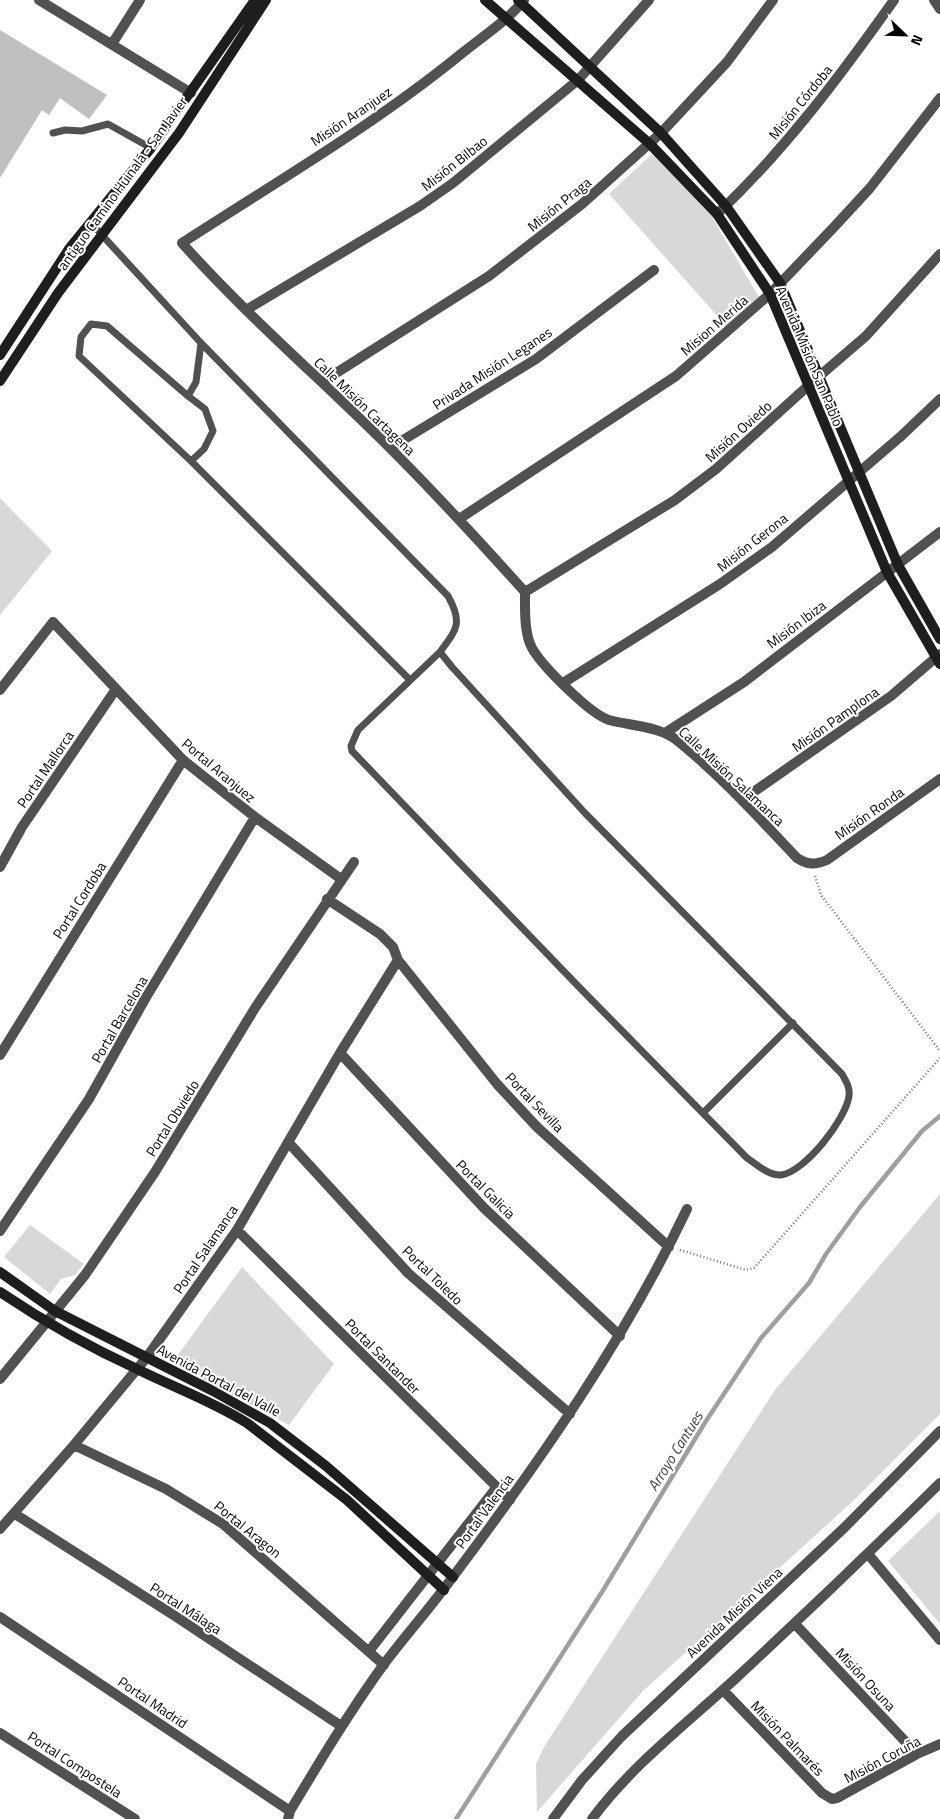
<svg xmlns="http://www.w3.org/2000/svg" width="940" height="1819" font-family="'Titillium Web',sans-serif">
<rect width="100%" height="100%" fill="#fff"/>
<path fill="#d8d8d8" d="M653,153L712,217L760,299L727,327L609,194Z
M0,498L52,551L0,615Z
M940,1194V1414L851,1503L643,1691L537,1812L536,1764L544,1747L775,1390Z
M30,1225L84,1264L75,1275L61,1279L50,1294L4,1257Z
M242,1267L334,1364L289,1425L172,1363Z
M940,1511V1624L888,1561Z"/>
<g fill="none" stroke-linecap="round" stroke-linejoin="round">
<path stroke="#9f9f9f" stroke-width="4.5" d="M456,1819L602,1592L706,1421L761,1338L809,1283L826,1254L860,1207L922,1131L940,1116"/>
</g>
<path fill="#c0c0c0" d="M0,30L107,95L89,119L60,98L49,115L42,110L0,178Z"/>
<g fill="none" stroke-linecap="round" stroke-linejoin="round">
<path stroke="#737373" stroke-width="2.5" stroke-dasharray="1 2.5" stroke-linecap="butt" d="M815,876L821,895L940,1051
M680,1250L746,1270L754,1268L940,1058"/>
<path stroke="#515151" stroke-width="7" d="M53,133L65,130L82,131L108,124L151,148
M90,222L201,343L448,596C463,623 457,629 440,652L452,667L584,812L842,1074C846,1081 850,1087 849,1096C846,1119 805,1172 781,1175C769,1176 756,1164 747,1158L578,986L352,751L351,746L358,730L440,652
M201,343L196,382L188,396L107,326L91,324L81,337L79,356L191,461L410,680
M188,396L205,409L213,431L204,449L191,461
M703,1113L793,1023"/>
<path stroke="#515151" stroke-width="10" d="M39,0L191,93
M524,0C507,21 482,37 461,54C374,125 276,182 182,243C247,316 321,379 390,448C437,495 481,543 525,592
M934,0L940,9
M112,44L140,0
M717,214C785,150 840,76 894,0
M246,310L420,206L453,183L578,80L649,0
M322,382L489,276L582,204L661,133L727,62L773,0
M390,448L536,359L654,270
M459,519L676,376L770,294L835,226L870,188L940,98
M525,592C525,609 524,633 532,648C542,666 590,714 609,720C632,726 659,726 678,741C721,776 759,818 797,858C808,865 815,865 827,860L940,779
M525,592L675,500L716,469L809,385L866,336L940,254
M563,683L720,584L772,547L900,437L940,399
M0,690L53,622L183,760L255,817L341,879
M665,733L744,682L940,532
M742,800L891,696L940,654
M0,867L22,827L116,689
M327,899L380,934L393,947L398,960L497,1084L537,1127L669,1247
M340,1053L484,1208L620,1336
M0,1055L183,760
M288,1142L408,1273L570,1414
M237,1230L510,1500
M0,1231L89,1099L145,999L255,817
M0,1379L85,1275L117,1228L155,1172L255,1008L354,862
M74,1445L166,1489L223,1524L384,1665
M15,1514L175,1616L341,1726
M0,1529L74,1445L147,1357L237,1230L340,1053L398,960
M868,1554L940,1640
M0,1617L290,1811
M795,1624L917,1754
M370,1650L496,1488
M723,1690L822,1793L832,1799L837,1798L917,1754L940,1744
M0,1733L135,1819
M288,1819L290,1811C320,1761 350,1711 384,1664C406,1635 430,1608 452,1578C540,1461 624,1341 687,1209
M553,1819L582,1780L622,1736L845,1527L940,1431
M592,1819C632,1765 686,1724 735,1679C804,1615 873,1549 940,1483"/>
<path stroke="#1e1e1e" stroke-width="10" d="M485,0L650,144L717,214L770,294L887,572L940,664
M518,0L661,133L726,206L780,283L898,565L940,639
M0,355L69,249L151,148L255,0
M0,381L58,293L179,133L266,0
M0,1272L55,1311L213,1391L270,1423L326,1466L453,1577
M0,1292C43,1321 89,1347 137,1369C173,1387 212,1401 247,1423L347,1500L444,1590"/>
</g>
<g text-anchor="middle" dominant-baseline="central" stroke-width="4" stroke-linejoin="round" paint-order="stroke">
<g font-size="14" fill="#000" stroke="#fff">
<text transform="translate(800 102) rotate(-51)">Misión Córdoba</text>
<text transform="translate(351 116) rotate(-34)">Misión Aranjuez</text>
<text transform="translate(454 163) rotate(-38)">Misión Bilbao</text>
<text transform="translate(122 183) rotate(-54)">antiguo Camino Huinalá - San Javier</text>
<text transform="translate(559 204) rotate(-39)">Misión Praga</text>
<text transform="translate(714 325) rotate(-41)">Mision Merida</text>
<text transform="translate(810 356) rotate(67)">Avenida Misión San Pablo</text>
<text transform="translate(492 368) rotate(-33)">Privada Misión Leganes</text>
<text transform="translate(365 406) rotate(44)">Calle Misión Cartagena</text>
<text transform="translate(738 431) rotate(-42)">Misión Oviedo</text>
<text transform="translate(752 542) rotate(-38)">Misión Gerona</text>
<text transform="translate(796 624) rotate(-37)">Misión Ibiza</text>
<text transform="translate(835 719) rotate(-35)">Misión Pamplona</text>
<text transform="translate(45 769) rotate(-56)">Portal Mallorca</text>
<text transform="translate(219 770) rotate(40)">Portal Aranjuez</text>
<text transform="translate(732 776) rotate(43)">Calle Misión Salamanca</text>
<text transform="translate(869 813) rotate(-35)">Misión Ronda</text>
<text transform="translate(79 900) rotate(-58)">Portal Cordoba</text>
<text transform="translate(119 1019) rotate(-60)">Portal Barcelona</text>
<text transform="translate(535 1102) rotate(46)">Portal Sevilla</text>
<text transform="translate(172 1118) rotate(-58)">Portal Obviedo</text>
<text transform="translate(486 1189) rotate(45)">Portal Galicia</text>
<text transform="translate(205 1249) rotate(-56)">Portal Salamanca</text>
<text transform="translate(433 1275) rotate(44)">Portal Toledo</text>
<text transform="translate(383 1356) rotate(45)">Portal Santander</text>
<text transform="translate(219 1380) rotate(28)">Avenida Portal del Valle</text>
<text transform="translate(484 1511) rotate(-54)">Portal Valencia</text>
<text transform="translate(248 1529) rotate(39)">Portal Aragon</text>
<text transform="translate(186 1608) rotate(33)">Portal Málaga</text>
<text transform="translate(734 1612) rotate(-43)">Avenida Misión Viena</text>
<text transform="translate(866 1679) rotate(47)">Misión Osuna</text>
<text transform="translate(153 1702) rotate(34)">Portal Madrid</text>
<text transform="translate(788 1738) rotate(46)">Misión Palmarés</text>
<text transform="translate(882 1759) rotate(-28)">Misión Coruña</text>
<text transform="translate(75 1764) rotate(33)">Portal Compostela</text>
</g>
<g font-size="15" font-style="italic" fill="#404040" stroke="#fff">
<text transform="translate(675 1451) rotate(-58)">Arroyo Cantues</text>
</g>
</g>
<g transform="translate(905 35) rotate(113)" stroke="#ffffff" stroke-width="4" paint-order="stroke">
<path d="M0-4L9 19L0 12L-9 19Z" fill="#000000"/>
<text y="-8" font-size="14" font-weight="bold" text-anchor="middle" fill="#000000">N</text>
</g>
</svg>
